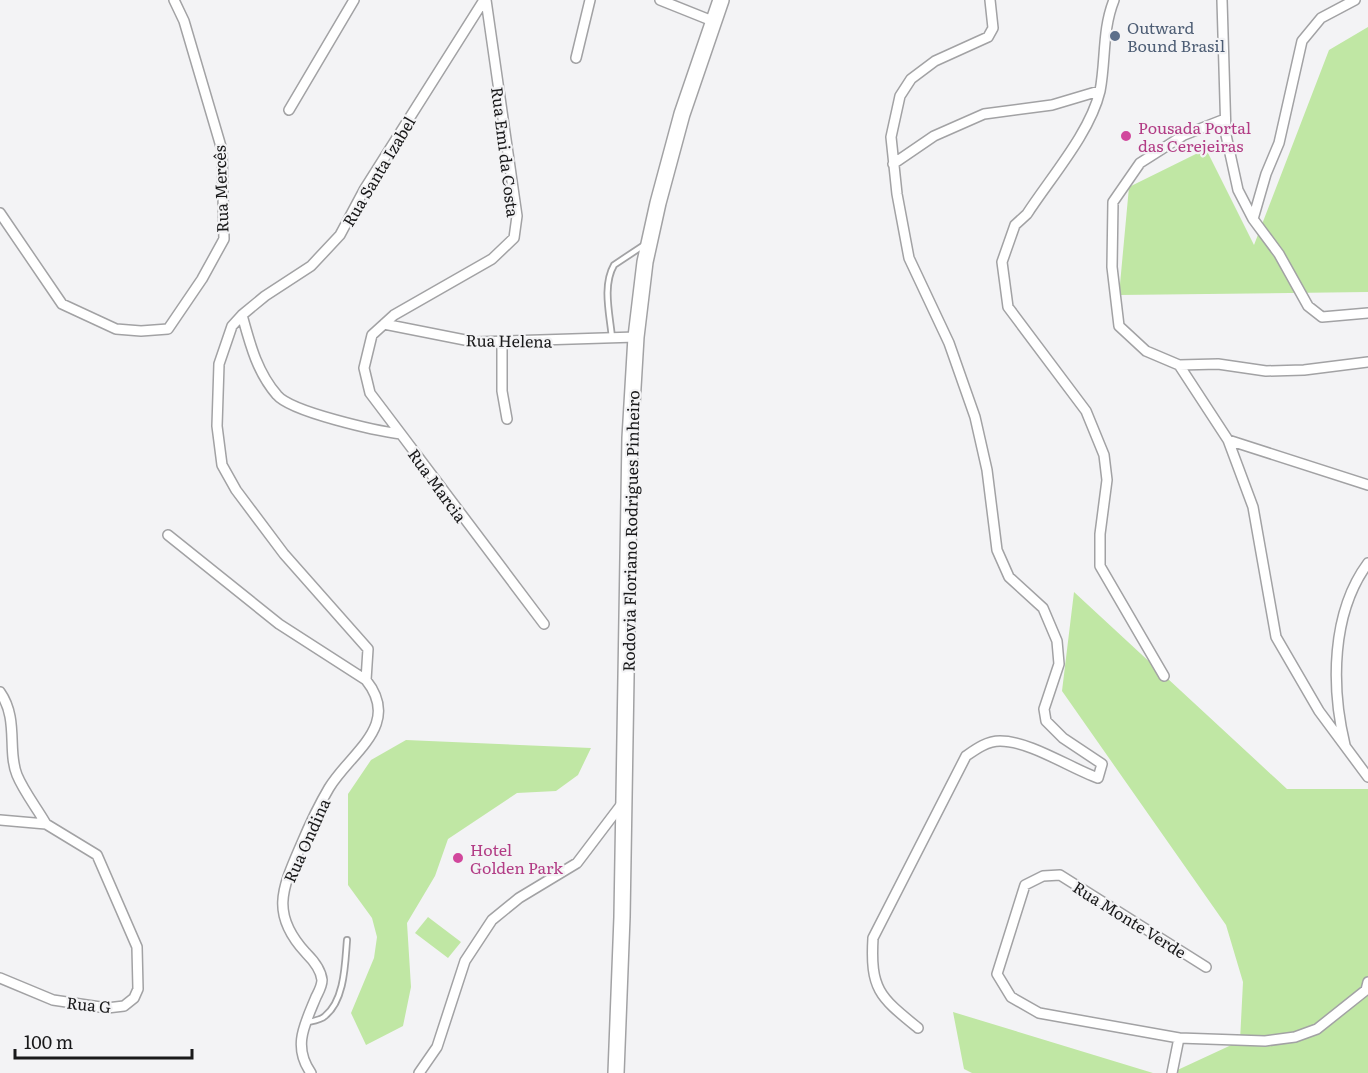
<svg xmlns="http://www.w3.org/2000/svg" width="1368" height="1073" font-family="Literata,serif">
<rect width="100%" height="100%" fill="#f3f3f5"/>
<path fill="#c0e7a4" d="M1368,27V292L1119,295L1129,187L1206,149L1254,245L1329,50Z
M1074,592L1287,789H1368V1073H1171L1240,1041L1243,982L1226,925L1062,691Z
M406,740L591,748L578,775L556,791L517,793L448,839L435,876L407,923L411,987L403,1026L366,1045L351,1013L374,958L377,937L372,918L348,885V794L371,760Z
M428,917L461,942L448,958L415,933Z
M953,1012L1153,1073H972L964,1069Z"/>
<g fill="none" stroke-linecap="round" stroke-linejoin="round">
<g stroke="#a2a2a4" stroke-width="8">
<path id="service" d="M612,338C610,315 602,286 614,265L644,245
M308,1022C313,1021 321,1020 325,1016C345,1000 345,963 347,940"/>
</g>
<g stroke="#a2a2a4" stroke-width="12">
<path id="minor" d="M660,0L715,22
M1114,0C1102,30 1106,60 1100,91C1090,133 1051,177 1027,214L1015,225L1002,262L1008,307L1086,411L1104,455L1107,480L1100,534V566L1164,676
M1222,0L1226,135L1238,190L1253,219
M1355,0L1321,18L1302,41L1279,143L1266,174L1253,219L1279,254L1308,306L1322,317L1368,313
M576,58L590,0
M289,110L354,0
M1225,119L1184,135L1140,163L1113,202L1112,267L1119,326L1146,351L1179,365L1218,364L1266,371L1304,370L1368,362
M893,164L934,136L984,114L1052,105L1099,91
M0,213L62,304L116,329L141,331L168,329L202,279L224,239L222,150L184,21L174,0
M242,315C250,344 257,372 277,395C291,412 377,431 401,434L544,624
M384,324L475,342L636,337
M502,342V391L507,419
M1179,365L1228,440L1253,507L1276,637L1319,711L1368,777
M401,434L370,393L364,368L372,335L394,315L492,259L514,238L517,216L486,0
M1228,440L1368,485
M168,535L279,624L366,680C402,725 351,752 329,788C319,805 309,826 301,845C282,889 270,914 306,953C313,960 321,970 322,980C322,986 319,991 316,997C305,1024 292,1046 311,1073
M366,680L368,649L284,554L236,490L222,465L217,426L219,364L232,326L242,315L265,296L311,266L340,235L364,190L484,0
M0,692C19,719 7,751 17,775C24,792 37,808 46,824
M1345,745C1331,687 1331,613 1368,563
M0,820L46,824L97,855L137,947L138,989L134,998L124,1006L107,1008L53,1000L0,978
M1206,967L1060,875L1043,876L1025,885L997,974L1011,997L1039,1013L1179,1038L1265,1041L1295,1037L1317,1029L1366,990L1368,982
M918,1028C880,997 870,990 873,938L966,756C976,749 987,741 1000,741C1030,741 1070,768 1098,778L1102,764L1063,738L1046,721L1044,709L1059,664L1057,641L1043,608L1009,577L997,550L987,470L975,417L949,343L909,258L897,194L891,137L900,96L911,79L935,61L988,37L993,28L990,0
M419,1073L437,1047L465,961L492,920L519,898L577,863L624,801
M1172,1073L1179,1038"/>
</g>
<g stroke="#a2a2a4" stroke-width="18">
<path id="primary" d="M616,1073L622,917L630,438L636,337L645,262L658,203L682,114L721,0"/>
</g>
<use href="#service" stroke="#fff" stroke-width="4.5"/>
<use href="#minor" stroke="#fff" stroke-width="9"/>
<use href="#primary" stroke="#fff" stroke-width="15"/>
</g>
<circle fill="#5c6f8a" stroke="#f3f3f5" stroke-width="2" cx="1115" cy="36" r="6"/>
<g fill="#d1479c" stroke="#f3f3f5" stroke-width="2">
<circle cx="1126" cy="136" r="6"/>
<circle cx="458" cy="858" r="6"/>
</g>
<g text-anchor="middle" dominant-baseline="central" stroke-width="4.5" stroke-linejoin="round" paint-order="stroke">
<g font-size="16" fill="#4e5e75" stroke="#f3f3f5" text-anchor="start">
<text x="1127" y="27">Outward<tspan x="1127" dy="18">Bound Brasil</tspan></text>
</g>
<g font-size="16" fill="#b23c85" stroke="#f3f3f5" text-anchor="start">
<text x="1138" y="127">Pousada Portal<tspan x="1138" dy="18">das Cerejeiras</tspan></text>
<text x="470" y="849">Hotel<tspan x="470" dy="18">Golden Park</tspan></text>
</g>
<g font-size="16" fill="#19191a" stroke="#f3f3f5">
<text transform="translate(506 152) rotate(83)">Rua Emi da Costa</text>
<text transform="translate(378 171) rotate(-59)">Rua Santa Izabel</text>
<text transform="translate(220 189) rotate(-92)">Rua Mercês</text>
<text transform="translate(509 340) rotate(1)">Rua Helena</text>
<text transform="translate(438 485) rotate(54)">Rua Marcia</text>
<text transform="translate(630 531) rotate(-89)">Rodovia Floriano Rodrigues Pinheiro</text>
<text transform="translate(306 840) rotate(-66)">Rua Ondina</text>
<text transform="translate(1130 919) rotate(32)">Rua Monte Verde</text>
<text transform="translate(89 1004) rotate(6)">Rua G</text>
</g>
</g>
<path d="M15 1049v9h177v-9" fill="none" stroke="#19191a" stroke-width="3"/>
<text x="24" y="1049" font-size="18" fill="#19191a" stroke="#f3f3f5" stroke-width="4.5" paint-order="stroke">100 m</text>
</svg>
